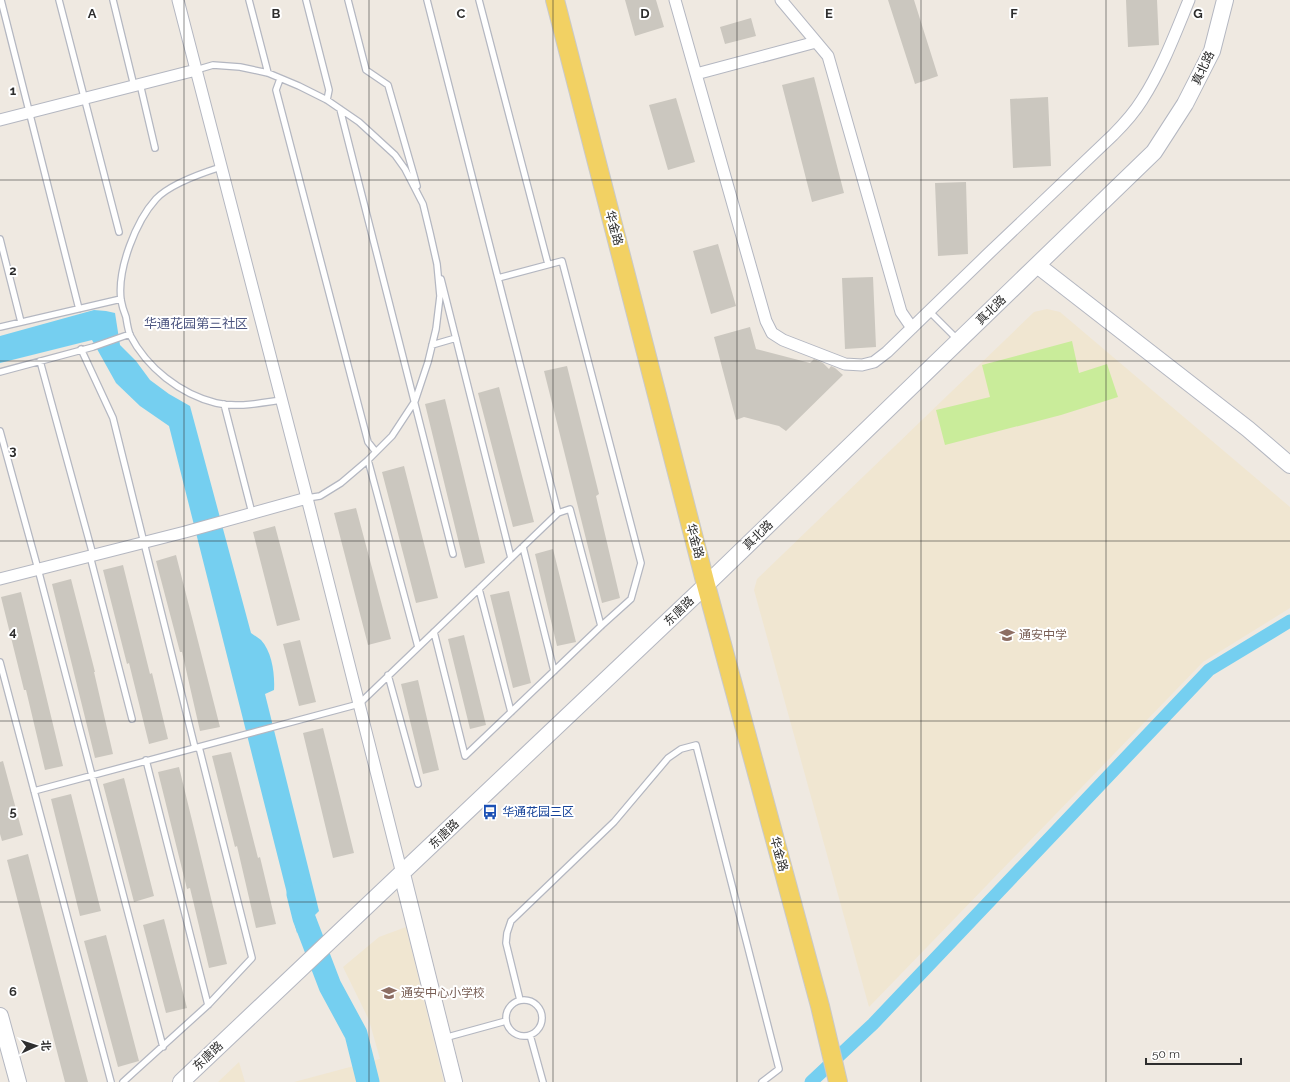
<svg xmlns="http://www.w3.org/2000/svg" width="1290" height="1082" font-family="Raleway,'Noto Sans SC',sans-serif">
<rect width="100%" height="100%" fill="#efe9e1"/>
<path fill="#f0e6d1" d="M1047,309L1060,312L1290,507V608L1203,662L869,1007L754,590L757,579L1034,312Z
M406,927L444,1082H294L380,1059L369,1020L343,967L379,937Z
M239,1062L245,1082H218Z"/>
<path fill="#c9ec9a" d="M1072,341L1079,373L1107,364L1118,397L1061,415L945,445L936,410L990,397L982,365Z"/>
<path fill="#75cff0" d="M94,310L106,311L115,313L120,345L136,361L150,380L169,394L190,406L251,633C254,635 258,638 261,640C272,652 275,674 274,690L265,694L319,911L297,933L169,426L140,406L116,383L92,340L0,363V336Z"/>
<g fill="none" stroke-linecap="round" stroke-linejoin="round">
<path stroke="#75cff0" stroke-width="13" d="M811,1082L873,1024L1209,670L1290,621"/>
<path stroke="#75cff0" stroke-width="23" d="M298,894L304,918L330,986L356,1034L368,1082"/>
</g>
<path fill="#cbc7bf" d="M625,0H656L664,27L635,36Z
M888,0H914L938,76L915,84Z
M1126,0H1157L1159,45L1128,47Z
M751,18L756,36L725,44L720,27Z
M814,77L844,193L812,202L782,85Z
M1048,97L1051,166L1013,168L1010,99Z
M676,98L695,162L668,170L649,105Z
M966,182L968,254L938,256L935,183Z
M718,244L736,306L711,314L693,251Z
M873,277L876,347L845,349L842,278Z
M750,327L756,349L810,363L814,359L823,363L829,369L831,366L835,368L843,375L786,431L779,426L744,417L736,420L714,337Z
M567,366L599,494L596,496L620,598L602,603L544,371Z
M499,387L534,522L513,527L478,393Z
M445,399L485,563L465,568L425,404Z
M404,466L438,598L416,603L382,472Z
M356,508L391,639L368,645L334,513Z
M275,526L300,620L277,626L253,532Z
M553,549L576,642L557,646L535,554Z
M176,555L220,727L200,731L182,652H180L156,561Z
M123,565L150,674L152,673L168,739L149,744L129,663L127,664L103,570Z
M71,579L95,672H94L113,754L95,758L52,584Z
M509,591L531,683L513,688L490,595Z
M21,592L63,766L45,770L26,690H24L1,597Z
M464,635L486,725L470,729L448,639Z
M300,640L316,702L299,706L283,644Z
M418,680L439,770L423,774L401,684Z
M323,728L354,853L333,858L303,733Z
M231,752L258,858L260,857L276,924L256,928L237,846L235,847L212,756Z
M3,761L23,835L2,841L0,834V762Z
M179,767L227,964L209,968L190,888L187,889L158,772Z
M124,778L154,896L134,902L103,784Z
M71,794L101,911L80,916L51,799Z
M28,854L63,988L88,1082H65L7,860Z
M164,919L187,1008L166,1013L143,925Z
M106,935L139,1061L118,1067L84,941Z"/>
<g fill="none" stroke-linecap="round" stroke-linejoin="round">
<g stroke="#b4b7c1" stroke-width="8">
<path id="lane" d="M1,0L79,309
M59,0L119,232
M113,0L134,86
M249,0L268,73
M306,0L329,90L327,100
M348,0L366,70L388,85L417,186
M427,0L558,513
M479,0L548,264
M196,70L213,65L240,67L268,73L299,86L327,100L359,122L395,155L405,169L423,204L430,233L437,264L440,296L436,329L428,362L415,401L392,436L368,460L341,483L320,496L307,498
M280,79L276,90L368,442L376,452
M140,84L155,148
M340,109L453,554
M221,167C202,173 170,184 156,199C136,221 117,269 121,300C122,306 124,312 126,317C127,323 128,330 130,335C147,368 180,394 216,403C237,408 260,403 282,400
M0,239L21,322
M441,279L511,558
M929,311L957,339
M0,327L121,299
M432,345L456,338
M81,349L113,418L195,748
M40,361L93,555
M0,372L93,347L130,334
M224,404L252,513
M0,431L38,569L163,1047
M368,460L418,647
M523,547L554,671
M90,556L132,719
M479,589L511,712
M434,632L465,756L601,626L631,599L641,563L562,261L498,278
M0,662L111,1082
M388,675L418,784
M146,760L208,1005
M34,791L359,704L558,513L570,509L601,626
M520,1000L506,943L507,933L511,921L614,822L668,758L681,749L696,745L779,1069L762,1082
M506 1018a18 18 0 1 1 36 0a18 18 0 1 1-36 0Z
M530,1035L543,1082
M444,1038L506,1021
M123,1082L208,1005L252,958L199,747"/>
</g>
<g stroke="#b4b7c1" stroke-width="13">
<path id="street" d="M178,0L307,498L402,874
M675,0L766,321L772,333L783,340L845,364L862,365L874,362L887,352L987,255L1113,135C1124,124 1134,113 1142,100C1162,69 1175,34 1189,0
M781,0L828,56L901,312L912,328
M696,74L816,42
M0,120L196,70
M0,579L185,532L307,498"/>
</g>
<g stroke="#b4b7c1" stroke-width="18">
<path id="secondary" d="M1037,265L1248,429L1290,465
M402,874L454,1082
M0,1016L18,1082
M181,1082L706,585L1154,152L1185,104L1212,51L1225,0"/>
</g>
<g stroke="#c9c9c9" stroke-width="20">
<path id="primary" d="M555,0L706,585L820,1006L838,1082"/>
</g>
<use href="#lane" stroke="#fff" stroke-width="5.5"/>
<use href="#street" stroke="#fff" stroke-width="11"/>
<use href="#secondary" stroke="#fff" stroke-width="16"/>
<use href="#primary" stroke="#f2d163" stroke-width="18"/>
</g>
<path fill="none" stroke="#2e2e2e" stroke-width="1" stroke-opacity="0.55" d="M184,0V1082M369,0V1082M553,0V1082M737,0V1082M921,0V1082M1106,0V1082M0,180H1290M0,361H1290M0,541H1290M0,721H1290M0,902H1290"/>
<defs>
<g id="school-bare" transform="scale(1.2)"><path d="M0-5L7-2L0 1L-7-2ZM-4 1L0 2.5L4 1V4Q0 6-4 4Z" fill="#8d6e63" stroke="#fff" stroke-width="2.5" paint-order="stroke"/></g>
<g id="bus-bare" transform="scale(1.2)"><path d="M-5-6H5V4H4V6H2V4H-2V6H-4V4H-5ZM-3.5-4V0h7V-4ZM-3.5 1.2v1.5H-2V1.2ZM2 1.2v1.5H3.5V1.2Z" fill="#1a4fb4" stroke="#fff" stroke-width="2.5" paint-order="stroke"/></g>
</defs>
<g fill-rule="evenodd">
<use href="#school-bare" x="1007" y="635"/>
<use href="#bus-bare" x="490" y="812"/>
<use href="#school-bare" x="389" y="993"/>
</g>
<g text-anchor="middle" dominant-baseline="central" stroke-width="4" stroke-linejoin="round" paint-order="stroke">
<g font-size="12" fill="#2e2e2e" stroke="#fff">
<text transform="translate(1203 68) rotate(-65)">真北路</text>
<text transform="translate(614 228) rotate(75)">华金路</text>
<text transform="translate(991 310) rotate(-44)">真北路</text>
<text transform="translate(758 535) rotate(-44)">真北路</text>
<text transform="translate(695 541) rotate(75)">华金路</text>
<text transform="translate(679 611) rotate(-44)">东唐路</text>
<text transform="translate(444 834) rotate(-44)">东唐路</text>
<text transform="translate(779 854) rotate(75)">华金路</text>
<text transform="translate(208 1056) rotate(-43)">东唐路</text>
</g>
<g font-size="12" fill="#785e54" stroke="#fff" text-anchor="start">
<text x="1019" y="635">通安中学</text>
<text x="401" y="993">通安中心小学校</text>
</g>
<g font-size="12" fill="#164399" stroke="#fff" text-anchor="start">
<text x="502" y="812">华通花园三区</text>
</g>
<g font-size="13" fill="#4d5680" stroke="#fff">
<text x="196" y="323">华通花园第三社区</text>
</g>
</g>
<g font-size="13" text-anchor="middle" font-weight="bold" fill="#2e2e2e" stroke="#fff" stroke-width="4" stroke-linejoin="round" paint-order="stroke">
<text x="92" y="18">A</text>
<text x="276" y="18">B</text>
<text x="461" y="18">C</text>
<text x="645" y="18">D</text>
<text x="829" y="18">E</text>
<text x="1014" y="18">F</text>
<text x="1198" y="18">G</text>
<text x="13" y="95">1</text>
<text x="13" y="275">2</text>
<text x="13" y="455">3</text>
<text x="13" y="636">4</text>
<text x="13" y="816">5</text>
<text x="13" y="996">6</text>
</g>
<g transform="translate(36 1046) rotate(87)" stroke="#ffffff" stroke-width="3" paint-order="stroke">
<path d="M0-3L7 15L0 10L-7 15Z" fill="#2e2e2e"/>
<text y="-6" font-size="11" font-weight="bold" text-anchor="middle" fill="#2e2e2e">北</text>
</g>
<path d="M1146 1058v6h95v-6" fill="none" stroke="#2e2e2e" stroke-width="2"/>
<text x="1152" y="1058" font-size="12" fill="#2e2e2e" stroke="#ffffff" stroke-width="3" paint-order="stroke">50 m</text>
</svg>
